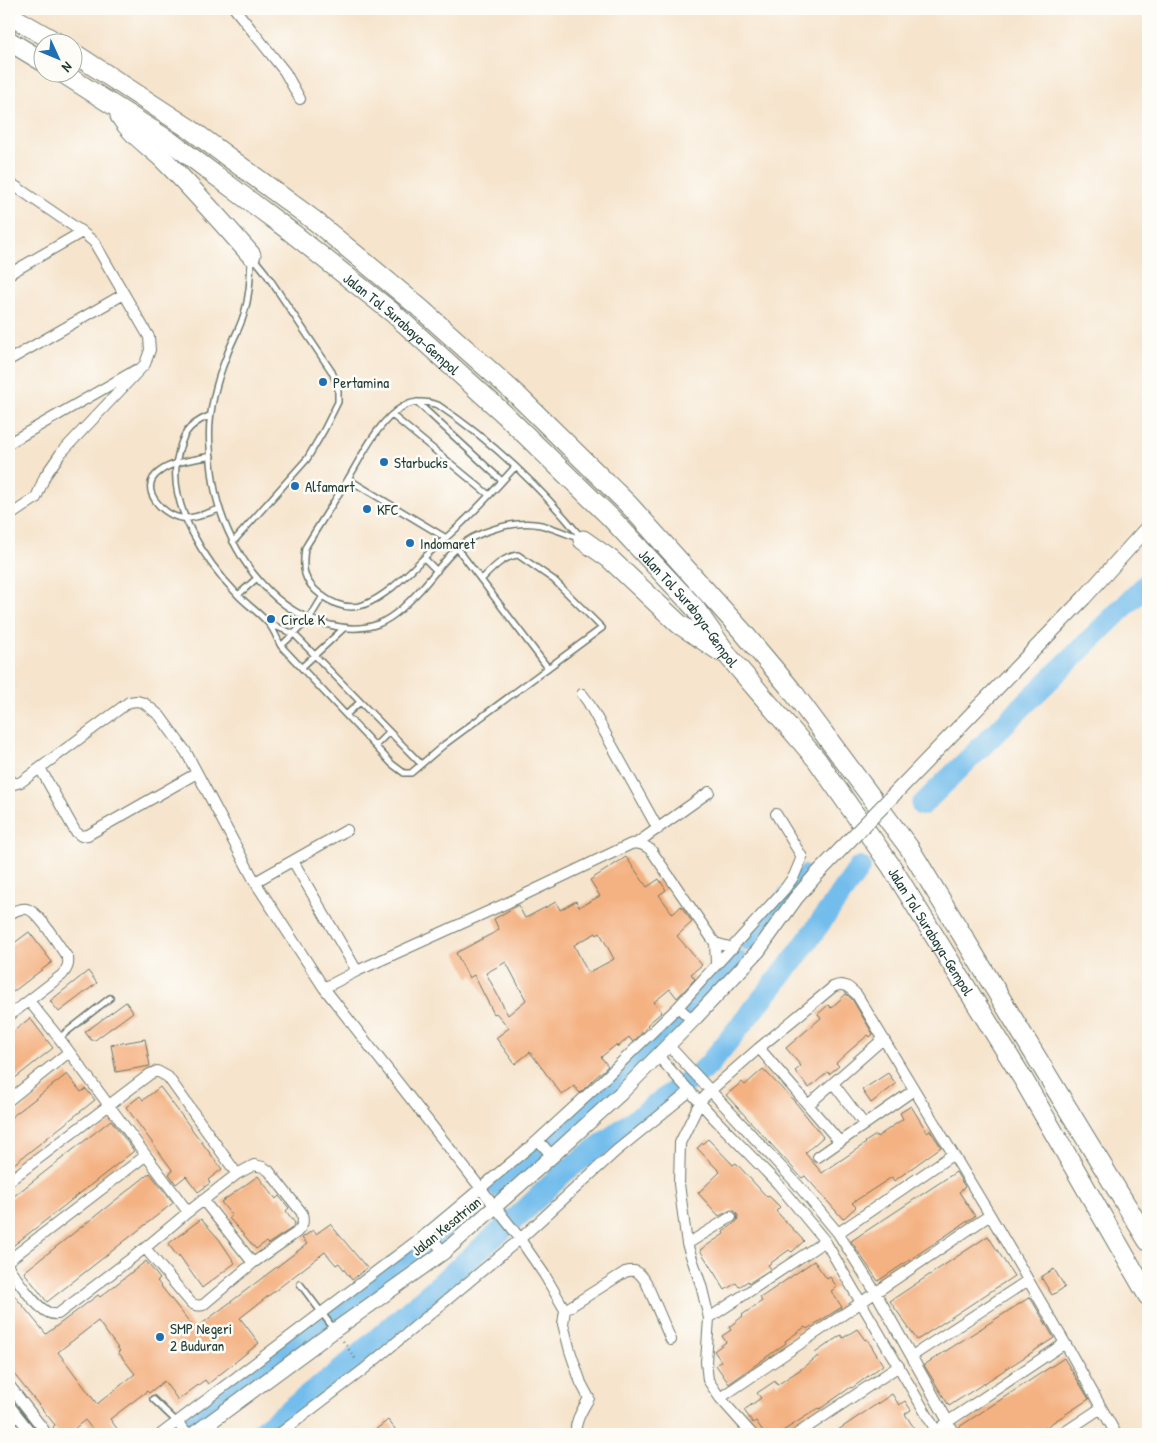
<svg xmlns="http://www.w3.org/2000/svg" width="1157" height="1443" font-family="'Patrick Hand',sans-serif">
<rect width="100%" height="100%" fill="#fdfcf7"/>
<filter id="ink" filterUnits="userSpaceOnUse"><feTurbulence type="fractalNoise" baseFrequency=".02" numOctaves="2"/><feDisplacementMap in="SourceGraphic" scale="10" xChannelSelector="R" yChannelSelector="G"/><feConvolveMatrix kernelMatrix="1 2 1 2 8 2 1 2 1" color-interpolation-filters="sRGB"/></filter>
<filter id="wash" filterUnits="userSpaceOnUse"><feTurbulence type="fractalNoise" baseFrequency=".0096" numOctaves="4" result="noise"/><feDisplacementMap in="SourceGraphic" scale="20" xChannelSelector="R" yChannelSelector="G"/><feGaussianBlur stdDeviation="1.12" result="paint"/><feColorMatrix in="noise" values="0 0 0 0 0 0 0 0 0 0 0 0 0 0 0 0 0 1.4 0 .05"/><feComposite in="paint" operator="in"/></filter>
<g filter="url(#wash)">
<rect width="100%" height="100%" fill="#f6e4cc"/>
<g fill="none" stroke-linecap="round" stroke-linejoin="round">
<path stroke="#73bdec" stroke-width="22" d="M922,805L1148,583
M750,941L807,876
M497,1186L551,1140L656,1043L736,960
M179,1434L323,1321L473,1207
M258,1434L339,1372L526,1209L564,1172L707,1067L795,958L860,867"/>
</g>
<g id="blocks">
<path fill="#f4b283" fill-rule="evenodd" d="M626,857L647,887L659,879L666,890L659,895L673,914L681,906L692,922L677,936L702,965L691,974L695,979L677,998L670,989L654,1002L662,1012L647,1025L648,1026L633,1042L629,1037L618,1047L616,1045L601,1057L608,1066L594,1079L580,1093L574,1086L562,1095L530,1052L515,1064L496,1038L509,1028L496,1013L494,1014L474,975L469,978L456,953L499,930L494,919L518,905L525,918L556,902L560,910L576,901L579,907L600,896L590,880ZM596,933L597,935L600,933L614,959L588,973L574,945ZM506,962L526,1000L508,1015L486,973Z
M29,932L52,962L9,995V947Z
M88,971L97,983L59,1012L50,1001Z
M846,994L852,999L873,1034L870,1037L868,1035L848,1052L836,1063L839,1066L829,1074L828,1072L809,1088L795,1071L801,1066L786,1048L821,1018L818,1014L828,1005L831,1008Z
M126,1002L133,1012L95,1040H91L85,1032Z
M30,1018L53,1048L9,1083V1035Z
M145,1039L150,1066L116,1072L111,1045Z
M763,1069L796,1103L823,1137L805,1153L822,1173L866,1143L865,1142L876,1135L877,1137L903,1119L900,1113L911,1106L927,1132L930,1130L941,1147L894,1181L892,1177L852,1203L856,1207L843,1219L805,1176L802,1178L726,1095L742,1082L745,1085Z
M888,1073L896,1084L871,1103L862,1090Z
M67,1074L81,1092L86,1089L95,1100L9,1168V1119Z
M160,1087L222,1169L208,1180L210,1183L198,1192L186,1176L176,1184L169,1174L173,1171L126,1107L140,1096L143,1100Z
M111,1120L134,1151L9,1249V1200Z
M708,1139L733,1165L736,1163L767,1197L769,1196L780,1207L776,1211L804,1241L792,1252L789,1250L768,1265L771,1269L749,1283L748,1281L739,1287L736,1283L725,1290L700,1250L724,1234L723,1232L737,1221L738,1216L735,1211L731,1210L719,1216L698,1193L720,1172L697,1148Z
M956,1172L965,1187L959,1192L975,1216L878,1281L851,1241Z
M150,1173L173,1203L47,1302L24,1272Z
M258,1176L276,1199L279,1196L289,1208L286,1211L295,1223L292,1228L268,1244L266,1242L256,1249L229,1218L232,1216L221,1202Z
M201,1219L219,1239L235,1263L202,1288L179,1255L178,1257L168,1244Z
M330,1224L367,1268L352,1280L339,1263L336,1265L325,1252L240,1318L259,1343L208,1384L205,1380L178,1400L164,1381L149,1393L147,1391L110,1419L121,1434H96L85,1420L68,1434H58L53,1427L55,1425L9,1368V1289L46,1334L98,1295L100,1297L146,1261L160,1279L157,1281L195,1329L307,1244L302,1238L313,1230L316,1234ZM98,1321L120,1351L118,1352L135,1374L97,1404L58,1352Z
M988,1236L1014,1276L917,1340L890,1301Z
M814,1261L827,1279L830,1277L837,1287L831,1291L842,1307L807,1329L805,1327L785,1341L786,1343L729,1384L716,1365L721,1361L714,1351L726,1342L722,1336L731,1330L729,1327L743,1316L742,1315L762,1301L760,1298Z
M1054,1269L1065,1287L1052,1295L1041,1277Z
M1030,1297L1054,1338L949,1406L924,1365Z
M857,1329L865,1340L867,1339L883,1365L852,1388L851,1387L820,1409L819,1408L778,1434H765L756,1421L753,1423L744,1410L761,1398L757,1393L775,1381L777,1385L807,1365L818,1356L815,1353L841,1335L843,1338Z
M1064,1358L1089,1399L1035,1434H962L959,1427Z
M892,1394L899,1405L905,1401L911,1410L905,1414L918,1434H832Z
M388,1420L399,1434H370Z"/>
</g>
</g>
<g filter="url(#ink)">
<use href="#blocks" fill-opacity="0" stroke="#6a7769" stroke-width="1"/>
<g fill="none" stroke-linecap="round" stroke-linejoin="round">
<g stroke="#6a7769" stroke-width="8">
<path id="lane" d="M251,258C250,277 250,295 244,314C240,328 232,341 227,355C215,385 207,415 210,447C211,466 214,492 220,510C237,561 275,614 330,625C346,629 362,630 378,624C395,617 409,602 421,589C433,576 443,561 456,549C474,532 516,519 541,525C554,528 567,534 580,539
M417,402L502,481
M392,415L489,495
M209,416C187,425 182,435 177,459C168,506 206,562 237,594C247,605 259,612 268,623C274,629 277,639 281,646L392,764L404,773H411L445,744L602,628L554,580L518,555C502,557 492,569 481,580
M211,456C194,460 173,461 159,472C137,488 163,516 182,518C193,520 209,512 220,509
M515,467C498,486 481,505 463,522C452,533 440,543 429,553C410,571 388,596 363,605C348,610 333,604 321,595C303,581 302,570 305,548C319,525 334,502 348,479C362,456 379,419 404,406C415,400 426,401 438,405C492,441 540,487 581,537
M348,479L446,538
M233,542L307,459L324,430L338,402V387L332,372L265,272L253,257
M457,548L548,668
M424,558L437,571
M238,595L257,578
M270,624L294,634L421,764
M281,646L309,619L323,596
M302,667L344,628
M346,715L360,702
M375,746L389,732
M59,1038L110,998
M300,1284L334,1329
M153,1399L177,1422"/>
</g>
<g stroke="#6a7769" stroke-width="12">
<path id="street" d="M235,9L285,72L300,99
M9,182L82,232L94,242L149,337L150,350L145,364L61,453L45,476L36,498L9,516
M9,274L82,232
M9,360L124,294
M9,443L136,370
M582,694L588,702L658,829
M40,768L75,831L81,836L88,835L197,773
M9,778L14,784L21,782L129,702L137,701L144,703L160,716L186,752L255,882L324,988L515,1232L544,1274L565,1310L563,1324L570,1351L581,1383L589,1398C583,1409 574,1422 576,1434
M637,843L709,792
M293,861L357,971
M255,882L347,830
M9,915C14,911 20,908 27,909C40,912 59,947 68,958C69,965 67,969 62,975L9,1016
M716,963L715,943L733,948
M324,988L357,971L507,903L631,844C639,842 644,845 651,850L715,943
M29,1001L59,1038L188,1212
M678,1007L693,1021
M669,1046L798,1185L838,1233L876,1293L955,1434
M759,1048L839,1141
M658,1056L713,1117L778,1184L825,1241L938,1434
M833,1083L864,1124
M9,1100L69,1052
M808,1105L883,1039
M538,1140L552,1156
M818,1157L914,1090
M9,1181L150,1074L157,1071L168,1077L237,1174
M203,1200L253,1263
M427,1233L444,1252
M838,1233L952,1155
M687,1244L731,1217
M9,1260L145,1156
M9,1268C18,1280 41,1318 58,1314L145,1248L188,1212L237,1174L254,1165L263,1167L269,1171L302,1213C304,1223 303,1226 296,1233L253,1263L203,1305C198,1306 195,1306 191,1303L145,1248
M565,1310L625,1272C636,1268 640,1273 646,1282L671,1340
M709,1318L825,1241
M912,1356L1027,1281
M9,1385L44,1430L45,1434
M720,1398L990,1215
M9,1405L32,1434
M177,1422L187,1434
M943,1425L1065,1343
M161,1434L427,1233L538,1140L599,1084L678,1007L784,890L794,876L802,857L776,814
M279,1434L363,1370L520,1239L616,1151L690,1091
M752,1434L720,1398L708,1380L706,1362L709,1318L701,1285L687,1244L679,1184L680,1143L700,1102L710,1091L759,1048L833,987C844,982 849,987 857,995L990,1215L1065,1343L1116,1434
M797,1434L899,1366
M1062,1434L1101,1408"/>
</g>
<g stroke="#6a7769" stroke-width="16">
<path id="secondary" d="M1084,598L1148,527
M194,1434L335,1330L444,1252L552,1156L621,1093L696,1017"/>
</g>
<g stroke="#6a7769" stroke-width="21">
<g id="highway">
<path d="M9,15L56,42"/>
<path d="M9,41L42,61"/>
<path d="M72,52L190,129L315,221L420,308L517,395L629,505L742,631L790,688L910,849L1148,1241"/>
<path id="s1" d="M61,72L171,142L291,232L393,313L502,412L610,517L694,607L729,657L817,760L891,866L1023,1079L1148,1296"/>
<path d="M120,116C131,134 148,145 163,159C194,190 222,222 251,255"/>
<path d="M583,540L610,559L679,624L721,652"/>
</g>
</g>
<path stroke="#6a7769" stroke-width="2.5" stroke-dasharray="1 4" stroke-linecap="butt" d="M343,1341L357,1361"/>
<use href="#lane" stroke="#fff" stroke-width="5"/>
<use href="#street" stroke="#fff" stroke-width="10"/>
<use href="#secondary" stroke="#fff" stroke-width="14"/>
<use href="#highway" stroke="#fff" stroke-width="19"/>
<g stroke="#6a7769" stroke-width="16" stroke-linecap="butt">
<path id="secondary-bridge" d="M696,1017L758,951L796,898L815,876L1084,598"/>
</g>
<use href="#secondary-bridge" stroke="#fff" stroke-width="14"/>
</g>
</g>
<g fill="#1f6fb2" stroke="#fdfcf7" stroke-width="2">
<circle cx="323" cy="382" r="5"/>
<circle cx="384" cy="462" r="5"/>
<circle cx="295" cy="486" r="5"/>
<circle cx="367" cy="509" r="5"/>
<circle cx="410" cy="543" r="5"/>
<circle cx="271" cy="619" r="5"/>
<circle cx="160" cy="1337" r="5"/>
</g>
<g text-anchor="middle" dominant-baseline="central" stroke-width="5" stroke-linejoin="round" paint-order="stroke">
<g font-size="15" fill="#1f3d34" stroke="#fdfcf7">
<text stroke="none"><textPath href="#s1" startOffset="424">Jalan Tol Surabaya–Gempol</textPath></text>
<text stroke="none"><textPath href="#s1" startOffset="829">Jalan Tol Surabaya–Gempol</textPath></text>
<text stroke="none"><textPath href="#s1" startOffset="1234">Jalan Tol Surabaya–Gempol</textPath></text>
<text transform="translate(446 1226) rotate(-39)">Jalan Kesatrian</text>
</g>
<g font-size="15" fill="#1f3d34" stroke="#fdfcf7" text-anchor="start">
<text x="333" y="382">Pertamina</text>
<text x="394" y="462">Starbucks</text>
<text x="305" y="486">Alfamart</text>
<text x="377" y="509">KFC</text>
<text x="420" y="543">Indomaret</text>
<text x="281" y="619">Circle K</text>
<text x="170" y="1328">SMP Negeri<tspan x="170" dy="17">2 Buduran</tspan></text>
</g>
</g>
<rect width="1157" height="1443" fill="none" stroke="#fdfcf7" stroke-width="30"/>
<g transform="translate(58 58) rotate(134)"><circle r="24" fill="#fdfcf7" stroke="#a4b0a9"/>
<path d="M0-4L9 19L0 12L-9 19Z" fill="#1f6fb2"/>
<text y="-8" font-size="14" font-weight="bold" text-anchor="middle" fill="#1f3d34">N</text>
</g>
</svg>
